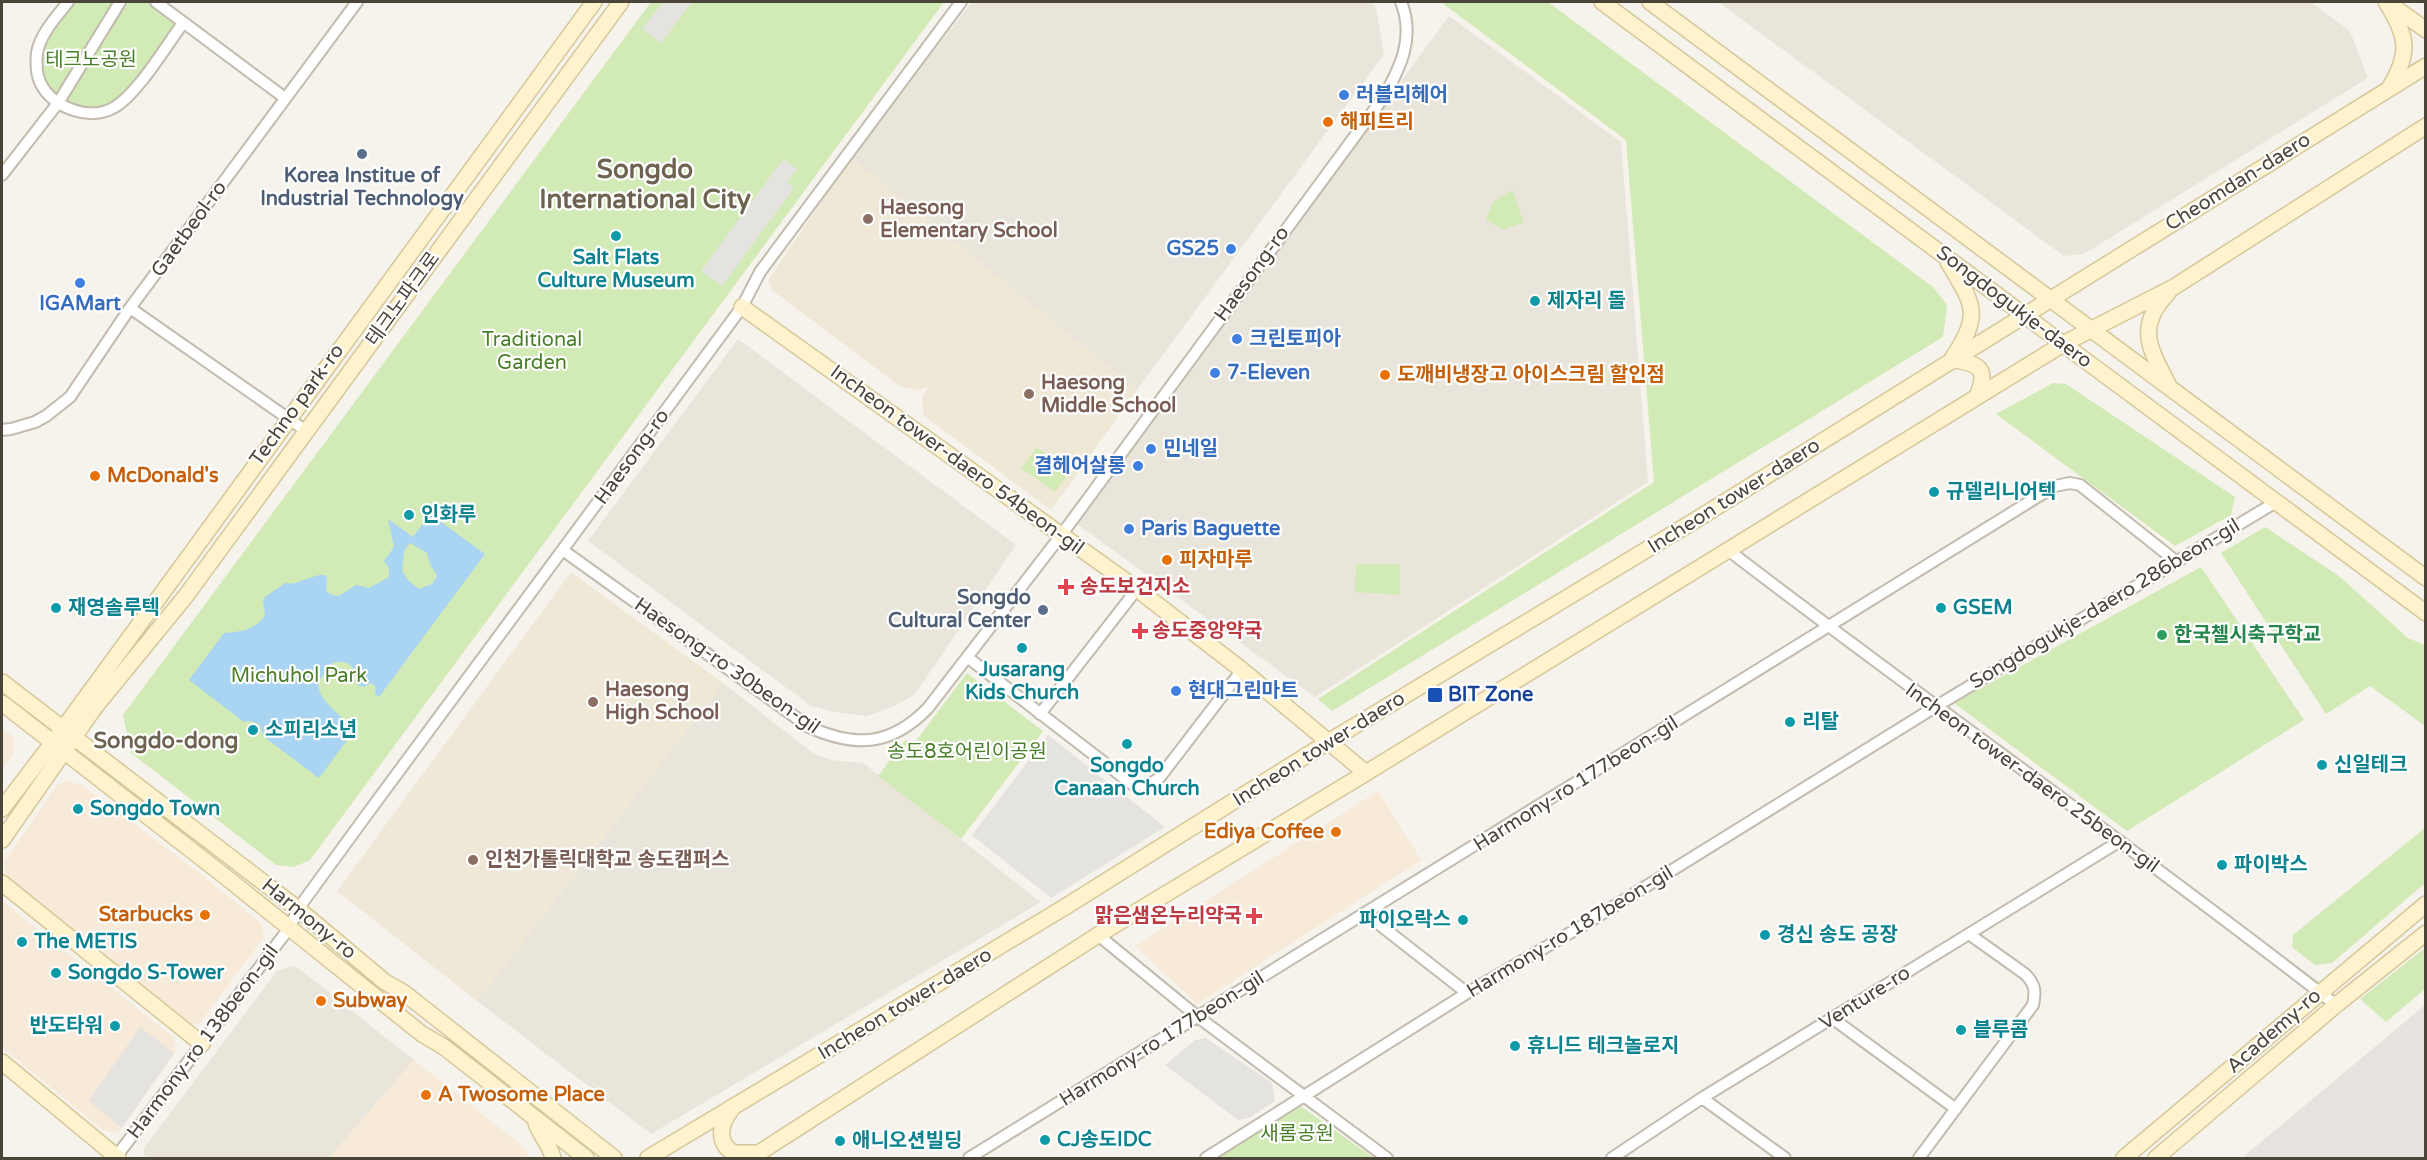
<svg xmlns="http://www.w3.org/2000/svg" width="2427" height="1160" font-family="'Varela Round','Noto Sans KR',sans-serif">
<rect width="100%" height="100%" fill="#f6f3ec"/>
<path fill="#eae5da" d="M972,2H1372L1376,8L1384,54L1137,390L851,158Z
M1718,2H2311L2350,31L2368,78L2084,254L2064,256Z
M1449,16L1621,142L1648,482L1315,697L1077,524Z
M738,339L1016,545L915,694L895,706L867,716L835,712L811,706L588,541Z
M723,683L813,753L831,760L863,763L1041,902L651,1134L477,1001Z
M292,966L297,967L414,1060L329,1158H148L144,1155V1148L277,971Z"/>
<path fill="#f7ead8" d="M2,728L13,737V754L2,770Z
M68,781L82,785L197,871L262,924L264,937L200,1023L190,1024L5,876L4,862L57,785Z
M1378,791L1421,860L1197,1004L1135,946Z
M2,901L171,1035L175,1041V1053L118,1133L103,1130L2,1047Z
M414,1060L520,1144L530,1158H329Z"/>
<path fill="#e6e2dd" d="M2425,1005V1158H2242Z"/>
<path fill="#efe8d6" d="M851,158L1137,390L1051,510L924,416L922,398L928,387L916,390L901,387L772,290L768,280Z
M571,572L723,683L477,1001L337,891Z"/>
<path fill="#d2eab5" d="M68,2H155L183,23L112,109H70L41,84L37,50Z
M651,2H944L310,860L294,867L276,865L131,753L123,715Z
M1441,2H1548L1933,287L1947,305L1943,337L1332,711L1318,699L1654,482L1626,140Z
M1512,190L1524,222L1503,230L1486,219L1493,202Z
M2053,383L2066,384L2235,497L2231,515L2175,546L1996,414Z
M1037,447L1070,472L1055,492L1021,468Z
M2265,527L2339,576L2408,638L2425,645V726L2370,686L2326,714L2221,553Z
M1356,564H1400V595L1355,592Z
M2201,567L2304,720L2127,831L1954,703Z
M967,673L1043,731L961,839L878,776L905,740L913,745Z
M2425,828V883L2332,963L2315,965L2292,947L2293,935Z
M2425,948V989L2386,1022L2360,999Z
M1299,1105L1374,1158H1215Z"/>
<path fill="#e5e3e0" d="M663,2H692L661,43L642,29Z
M783,159L797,169L787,182L794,188L722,286L701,271Z
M1048,735L1165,827L1051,898L972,835Z
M140,1027L174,1053L122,1128L89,1101Z
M1206,1038L1272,1083L1275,1101L1249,1118L1238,1120L1165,1065L1195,1040Z"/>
<path fill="#a9d4f2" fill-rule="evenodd" d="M430,514L485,554L379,697L375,694L376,687L371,683L364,687L357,685C357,669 350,658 332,663C330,671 322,674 319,682C314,696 344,722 357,727L319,778L264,737L259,724L249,721L244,722L189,680L224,633C240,632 256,630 265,615L263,601L265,597L285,583C298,586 311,574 325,575L327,578L326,591L332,595L339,596L356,585L369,588L389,577V568L384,561L394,547L388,519L413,537ZM410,543L427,553L430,564L437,576L432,584L419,589L409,581L402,571L404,551Z"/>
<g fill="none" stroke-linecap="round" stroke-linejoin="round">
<g stroke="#c2bbae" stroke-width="14">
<path id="street" d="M68,2C57,16 40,34 37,53C36,63 36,75 41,84C53,108 90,121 113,108C137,95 166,46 183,23
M156,2L285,98
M2,175L58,103L120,2
M130,308L306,431
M2,430L11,429L35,422L46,416L70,397L130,308L357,2
M1728,550C1929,704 2136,849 2336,1005
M564,551L809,727C856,748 891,746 928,708L1062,534L1383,98C1401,67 1415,37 1401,2
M967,657L1132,784C1144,787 1151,785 1160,777L1242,670
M1040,714L1137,589
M1366,914L1467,993
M1098,935L1198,1017L1387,1158
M1832,1018L1956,1109
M1702,1098L1785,1158
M116,1157L290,927L298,909L365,817L742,307L760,272L961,2
M969,1158L2055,486L2070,483L2080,485L2177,562
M1206,1158L1467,993L1587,923L1935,707L2276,502
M1612,1158L1702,1098L2120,841
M1919,1158L2033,1005C2036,991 2035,984 2025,974L1969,934"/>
</g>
<g stroke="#d6c79b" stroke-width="18">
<path id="secondary" d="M1602,2L2426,613
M1650,2L2426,578
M2386,2C2407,35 2411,52 2390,87
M2394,7L2426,30
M1948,262C1974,305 1982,314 1952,359
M742,307L1137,589L1242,670L1366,773
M1955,360C1983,365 1987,370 1977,397
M2168,384C2149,348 2136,326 2168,293
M2,682L298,909L385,982L403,992L614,1158
M2,703L222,874L422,1034L444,1047L586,1158
M2,809L57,737L594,2
M2,840L95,707L185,597L621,2
M2,883L202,1044
M2,1062L118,1158
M731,1110C720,1124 716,1143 734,1153H759
M536,1123C541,1136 550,1145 553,1158
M648,1158L1065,907L1328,742L1694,521L2426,66
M751,1158L1098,935L1366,773L2063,344L2174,287L2426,126
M2124,1158L2426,904
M2156,1158L2336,1005L2426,933"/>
</g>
<use href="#street" stroke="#fff" stroke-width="10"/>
<use href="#secondary" stroke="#fff3cd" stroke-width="15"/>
</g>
<g fill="#3f7fe0" stroke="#fff" stroke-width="2">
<circle cx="1344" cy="95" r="6"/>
<circle cx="1231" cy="249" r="6"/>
<circle cx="80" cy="283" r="6"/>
<circle cx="1237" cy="339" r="6"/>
<circle cx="1215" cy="373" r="6"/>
<circle cx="1151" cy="449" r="6"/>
<circle cx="1138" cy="466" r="6"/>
<circle cx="1129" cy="529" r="6"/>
<circle cx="1176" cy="691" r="6"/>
</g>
<g fill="#e8710a" stroke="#fff" stroke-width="2">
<circle cx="1328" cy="122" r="6"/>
<circle cx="1385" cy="375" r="6"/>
<circle cx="95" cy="476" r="6"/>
<circle cx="1167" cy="560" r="6"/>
<circle cx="1336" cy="832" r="6"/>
<circle cx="205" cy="915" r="6"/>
<circle cx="321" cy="1001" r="6"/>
<circle cx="426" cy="1095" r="6"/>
</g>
<g fill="#5c6f8a" stroke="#fff" stroke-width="2">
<circle cx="362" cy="154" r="6"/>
<circle cx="1043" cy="610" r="6"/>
</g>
<g fill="#8d6e63" stroke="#fff" stroke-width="2">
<circle cx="868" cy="219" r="6"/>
<circle cx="1029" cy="394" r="6"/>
<circle cx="593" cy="702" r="6"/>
<circle cx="473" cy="860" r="6"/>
</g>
<g fill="#0f9aa8" stroke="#fff" stroke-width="2">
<circle cx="616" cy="236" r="6"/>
<circle cx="1535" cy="301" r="6"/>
<circle cx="1934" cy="492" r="6"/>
<circle cx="409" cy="515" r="6"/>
<circle cx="56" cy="608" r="6"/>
<circle cx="1941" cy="608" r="6"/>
<circle cx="1022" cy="648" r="6"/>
<circle cx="1790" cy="722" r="6"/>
<circle cx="253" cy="730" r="6"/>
<circle cx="1127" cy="744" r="6"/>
<circle cx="2322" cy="765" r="6"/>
<circle cx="78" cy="809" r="6"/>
<circle cx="2222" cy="865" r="6"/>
<circle cx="1463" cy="920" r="6"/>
<circle cx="1765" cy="935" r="6"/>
<circle cx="22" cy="942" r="6"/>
<circle cx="56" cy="973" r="6"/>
<circle cx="115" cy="1026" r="6"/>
<circle cx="1961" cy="1030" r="6"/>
<circle cx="1515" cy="1046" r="6"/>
<circle cx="1045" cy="1140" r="6"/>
<circle cx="840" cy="1141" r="6"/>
</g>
<g fill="#e0444e" stroke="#fff" stroke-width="2">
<path d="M1063 578h6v6h6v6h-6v6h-6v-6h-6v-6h6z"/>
<path d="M1137 622h6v6h6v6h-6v6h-6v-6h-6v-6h6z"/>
<path d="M1251 907h6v6h6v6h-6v6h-6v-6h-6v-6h6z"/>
</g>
<circle fill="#2e9e5b" stroke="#fff" stroke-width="2" cx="2162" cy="635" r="6"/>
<rect fill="#1a4fb4" stroke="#fff" stroke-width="2" x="1427" y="687" width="16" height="16" rx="3"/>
<g text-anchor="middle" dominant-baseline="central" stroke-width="4.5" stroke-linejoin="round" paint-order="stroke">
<g font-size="20" fill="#4a7f2a" stroke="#fff">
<text x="91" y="60">테크노공원</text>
<text x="532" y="340">Traditional<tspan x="532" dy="23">Garden</tspan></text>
<text x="299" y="676">Michuhol Park</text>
<text x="967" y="752">송도8호어린이공원</text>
<text x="1297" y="1134">새롬공원</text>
</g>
<g font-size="20" font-weight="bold" fill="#366cbe" stroke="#fff" text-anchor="start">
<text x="1356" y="95">러블리헤어</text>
<text x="1219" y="249" text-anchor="end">GS25</text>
<text x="80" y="304" text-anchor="middle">IGAMart</text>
<text x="1249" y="339">크린토피아</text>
<text x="1227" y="373">7-Eleven</text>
<text x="1163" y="449">민네일</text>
<text x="1126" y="466" text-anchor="end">결헤어살롱</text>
<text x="1141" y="529">Paris Baguette</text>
<text x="1188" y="691">현대그린마트</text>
</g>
<g font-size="20" font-weight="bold" fill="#c56008" stroke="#fff" text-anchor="start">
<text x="1340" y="122">해피트리</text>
<text x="1397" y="375">도깨비냉장고 아이스크림 할인점</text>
<text x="107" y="476">McDonald's</text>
<text x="1179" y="560">피자마루</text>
<text x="1324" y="832" text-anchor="end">Ediya Coffee</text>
<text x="193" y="915" text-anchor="end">Starbucks</text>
<text x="333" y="1001">Subway</text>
<text x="438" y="1095">A Twosome Place</text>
</g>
<g font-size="20" font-weight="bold" fill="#4e5e75" stroke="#fff">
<text x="362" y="176">Korea Institue of<tspan x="362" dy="23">Industrial Technology</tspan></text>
<text x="1031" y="598" text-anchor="end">Songdo<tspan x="1031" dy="23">Cultural Center</tspan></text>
</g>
<g font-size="20" fill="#4b4439" stroke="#fff">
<text transform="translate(2238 182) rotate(-32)">Cheomdan-daero</text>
<text transform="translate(189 229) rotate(-54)">Gaetbeol-ro</text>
<text transform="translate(1252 274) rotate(-54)">Haesong-ro</text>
<text transform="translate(403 299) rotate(-54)">테크노파크로</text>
<text transform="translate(2014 307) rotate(37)">Songdogukje-daero</text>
<text transform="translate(297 405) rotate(-54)">Techno park-ro</text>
<text transform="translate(632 457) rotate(-54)">Haesong-ro</text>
<text transform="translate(957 460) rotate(36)">Incheon tower-daero 54beon-gil</text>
<text transform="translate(1734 496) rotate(-32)">Incheon tower-daero</text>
<text transform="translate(2105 604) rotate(-31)">Songdogukje-daero 286beon-gil</text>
<text transform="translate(727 666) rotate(35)">Haesong-ro 30beon-gil</text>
<text transform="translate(1319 749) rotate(-32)">Incheon tower-daero</text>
<text transform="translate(2032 778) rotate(36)">Incheon tower-daero 25beon-gil</text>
<text transform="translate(1576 784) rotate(-32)">Harmony-ro 177beon-gil</text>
<text transform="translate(309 919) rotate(39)">Harmony-ro</text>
<text transform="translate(1570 932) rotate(-31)">Harmony-ro 187beon-gil</text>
<text transform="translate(1865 998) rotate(-32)">Venture-ro</text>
<text transform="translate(905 1004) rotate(-31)">Incheon tower-daero</text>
<text transform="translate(2274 1031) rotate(-41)">Academy-ro</text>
<text transform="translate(1162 1039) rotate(-32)">Harmony-ro 177beon-gil</text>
<text transform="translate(203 1042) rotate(-53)">Harmony-ro 138beon-gil</text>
</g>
<g font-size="20" font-weight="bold" fill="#785e54" stroke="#fff" text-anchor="start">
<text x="880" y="208">Haesong<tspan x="880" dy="23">Elementary School</tspan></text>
<text x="1041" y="383">Haesong<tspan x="1041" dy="23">Middle School</tspan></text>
<text x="605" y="690">Haesong<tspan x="605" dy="23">High School</tspan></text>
<text x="485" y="860">인천가톨릭대학교 송도캠퍼스</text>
</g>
<g font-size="20" font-weight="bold" fill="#0d838f" stroke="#fff" text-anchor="start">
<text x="616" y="258" text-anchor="middle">Salt Flats<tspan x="616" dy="23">Culture Museum</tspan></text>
<text x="1547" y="301">제자리 돌</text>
<text x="1946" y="492">규델리니어텍</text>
<text x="421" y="515">인화루</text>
<text x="68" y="608">재영솔루텍</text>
<text x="1953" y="608">GSEM</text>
<text x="1022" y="670" text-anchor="middle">Jusarang<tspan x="1022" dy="23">Kids Church</tspan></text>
<text x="1802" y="722">리탈</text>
<text x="265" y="730">소피리소년</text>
<text x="2334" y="765">신일테크</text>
<text x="1127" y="766" text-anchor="middle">Songdo<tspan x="1127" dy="23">Canaan Church</tspan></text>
<text x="90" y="809">Songdo Town</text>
<text x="2234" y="865">파이박스</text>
<text x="1451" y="920" text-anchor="end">파이오락스</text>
<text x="1777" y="935">경신 송도 공장</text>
<text x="34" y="942">The METIS</text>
<text x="68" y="973">Songdo S-Tower</text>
<text x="103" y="1026" text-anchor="end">반도타워</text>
<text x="1973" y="1030">블루콤</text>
<text x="1527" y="1046">휴니드 테크놀로지</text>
<text x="1057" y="1140">CJ송도IDC</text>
<text x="852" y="1141">애니오션빌딩</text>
</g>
<g font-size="20" font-weight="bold" fill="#be3a42" stroke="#fff" text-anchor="start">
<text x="1080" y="587">송도보건지소</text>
<text x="1152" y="631">송도중앙약국</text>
<text x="1242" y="916" text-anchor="end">맑은샘온누리약국</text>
</g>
<g font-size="20" font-weight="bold" fill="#27864d" stroke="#fff" text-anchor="start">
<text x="2174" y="635">한국첼시축구학교</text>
</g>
<g font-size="20" font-weight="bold" fill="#164399" stroke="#fff" text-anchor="start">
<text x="1448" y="695">BIT Zone</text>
</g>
<g font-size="22" font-weight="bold" fill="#6e6250" stroke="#fff">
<text x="166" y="741">Songdo-dong</text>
</g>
<g font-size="26" font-weight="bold" fill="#6e6250" stroke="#fff">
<text x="645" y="169">Songdo<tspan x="645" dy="30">International City</tspan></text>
</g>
</g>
<rect width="2427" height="1160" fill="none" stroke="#4b4439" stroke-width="6"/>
</svg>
